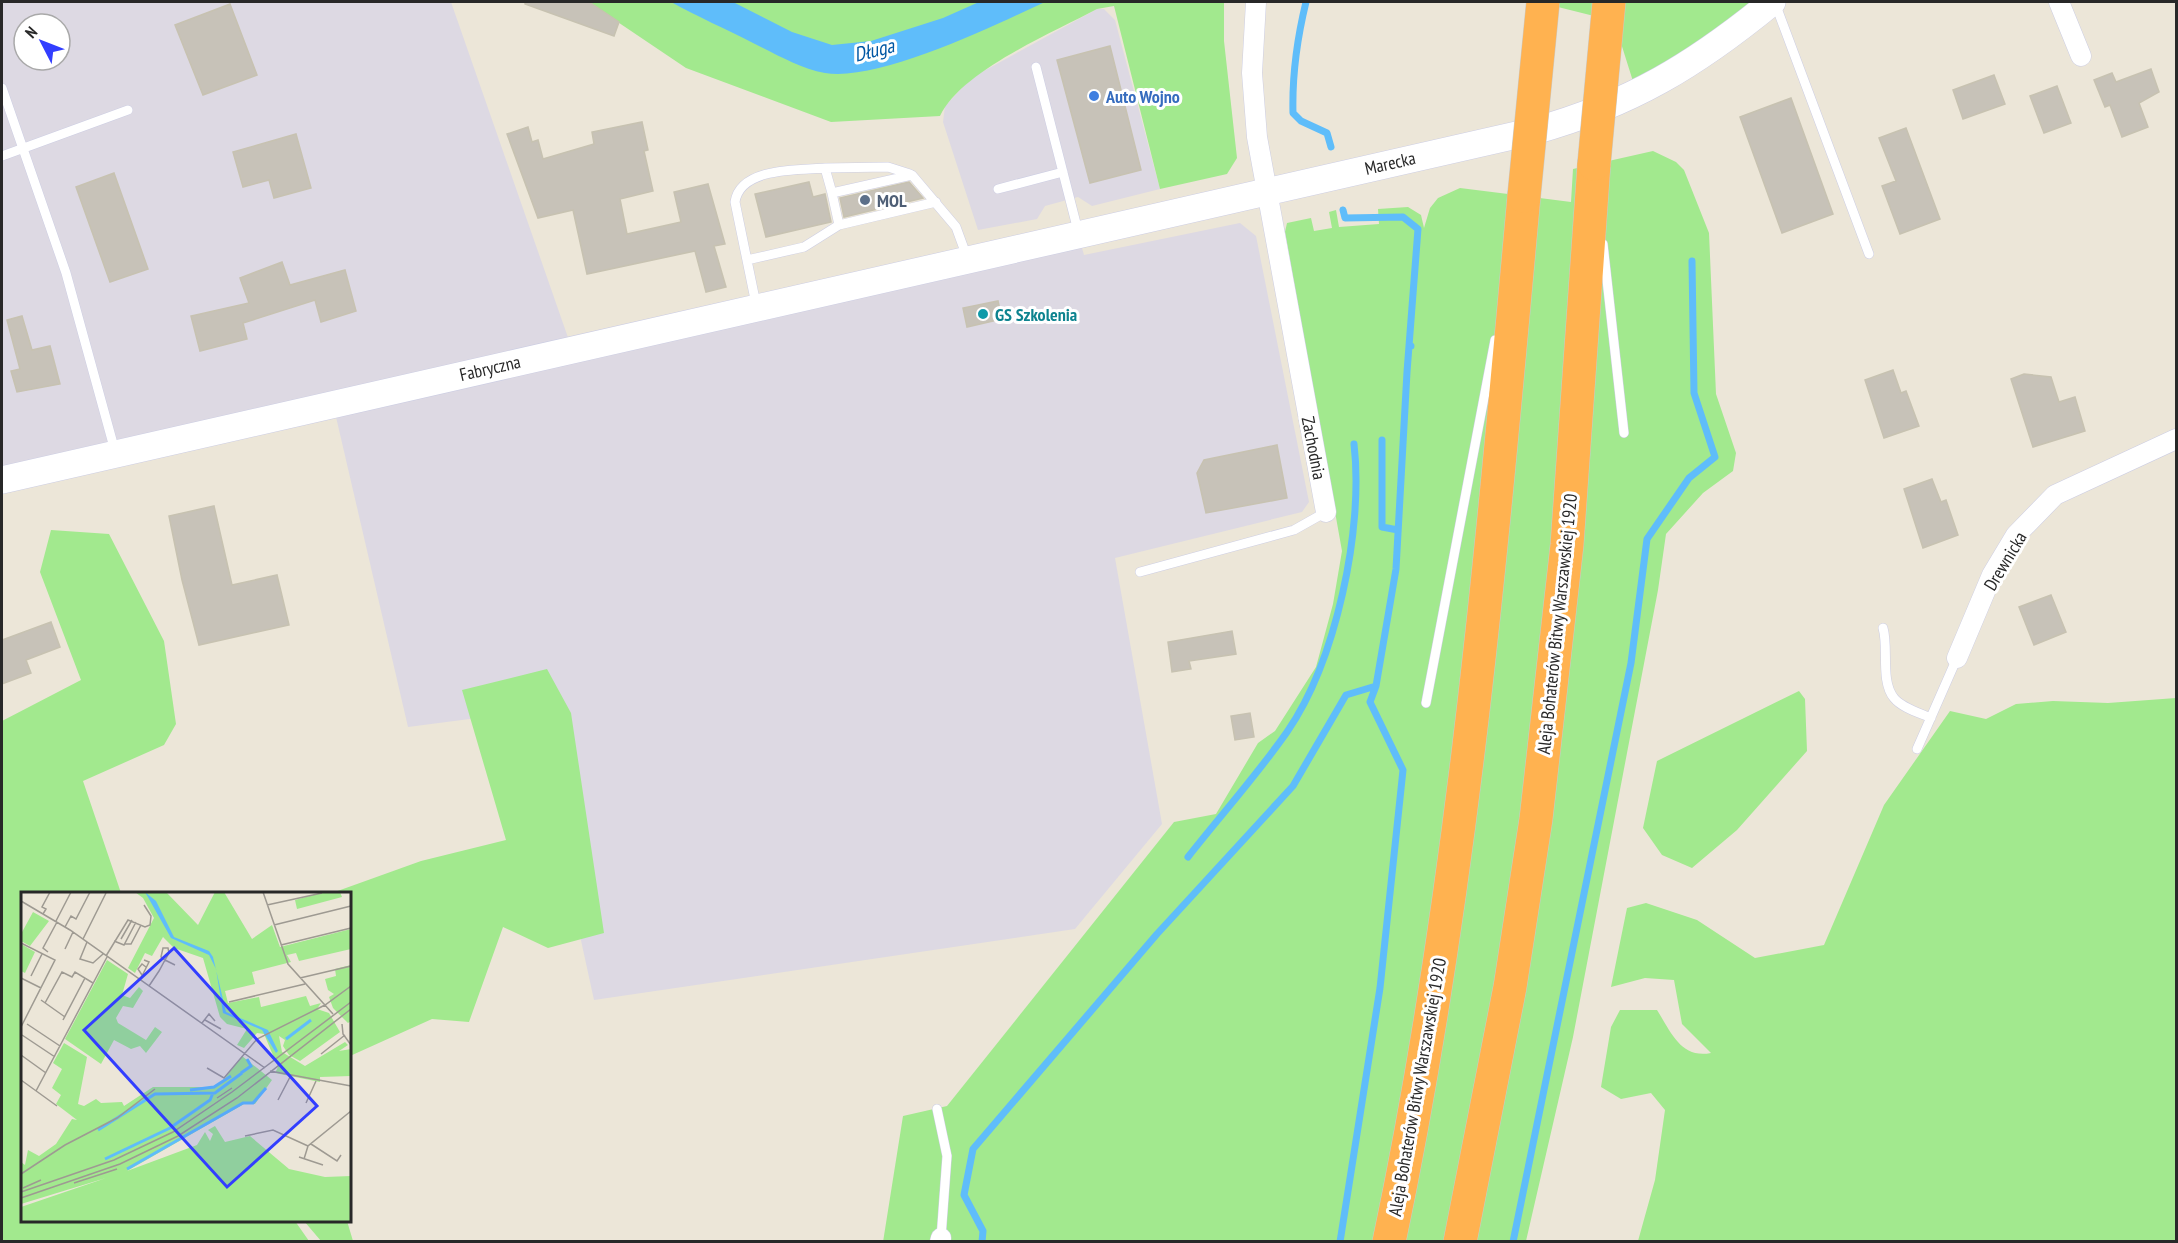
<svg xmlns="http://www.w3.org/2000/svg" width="2178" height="1243" font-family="'PT Sans Narrow',sans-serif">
<rect width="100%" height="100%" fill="#ece6d8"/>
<path fill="#ddd9e3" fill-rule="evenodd" d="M2,2H451L572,349L1078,234L1084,255L1240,223L1256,236L1309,502L1302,512L1115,558L1162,824L1075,929L594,1000L531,711L408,727L333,404L2,480ZM24,24H60V60H24Z
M1097,9H1104L1115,20L1160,189L1092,206L1078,197L1045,206L1037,219L978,230L943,122L945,106L971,78Z"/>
<path fill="#a2e98e" d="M588,2H1224V41L1237,158L1227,174L1160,189L1114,6L1097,9C1052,33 961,71 940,116L831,122L686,68Z
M1538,2H1772L1637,94L1614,21Z
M1653,151L1676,162L1684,170L1709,233L1716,394L1736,453L1733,471L1703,493L1666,534L1658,590L1573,1037L1526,1241L883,1242L903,1116L947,1106L1174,822L1216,814L1258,743L1275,731L1316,667L1333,604L1342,551L1285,232L1287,223L1311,218L1314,231L1332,228L1329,212L1336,210L1339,227L1379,224L1378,209L1408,207L1421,215L1424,228L1430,208L1438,198L1460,188L1571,202L1573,169Z
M51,530L109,534L164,641L176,724L164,745L83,781L121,893L22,894V1220L295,1221L309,1241H2V721L81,680L40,572Z
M547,669L571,713L604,933L548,948L503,927L469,1022L432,1019L350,1056V894L332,893L421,861L506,840L462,690Z
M1799,691L1805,699L1807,751L1737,830L1692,868L1662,855L1643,828L1657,761Z
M2176,698V1241H1638L1655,1180L1665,1110L1651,1093L1621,1099L1601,1087L1611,1027L1620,1010H1657C1671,1032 1681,1059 1711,1053L1682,1024L1674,980L1645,978L1611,987L1627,908L1646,903L1697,920L1755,958L1824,945L1884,805L1950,711L1986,719L2016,704L2053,701L2108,703Z
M304,1221H347L353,1241H321Z"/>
<path fill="#5fbdfa" d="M671,2H733L792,32L832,45L871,41L943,18L979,2H1045C995,25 879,82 825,73C799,68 776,54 753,43C726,29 698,17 671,2Z"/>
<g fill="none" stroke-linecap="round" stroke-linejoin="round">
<path stroke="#5fbdfa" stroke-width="7" d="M1306,2C1297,39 1292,75 1293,113L1301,121L1327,133L1331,147
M1343,210L1345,218L1403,217L1418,229L1409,346
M1382,440V527L1398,530
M1188,857C1221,815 1257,775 1287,732C1336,661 1364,529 1354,444
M982,1242L983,1231L964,1195L973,1149L1157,934L1293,786L1346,695L1376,686L1396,569L1407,372L1409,346H1411
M1340,1242L1380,988L1403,770L1370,702L1376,686
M1513,1242L1631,663L1647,539L1689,478L1715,457L1694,393L1692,261"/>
</g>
<path fill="#c7c2b8" stroke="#c7c2b1" stroke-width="1.5" d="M525,2H589L619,22L614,36L525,4Z
M230,4L257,75L203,95L175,25Z
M1110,46L1141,170L1090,183L1057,60Z
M2151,69L2159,92L2139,103L2148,127L2122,137L2110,105L2105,107L2094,80L2112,73L2116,82Z
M1994,75L2005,104L1963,119L1953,90Z
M2057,86L2071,123L2044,133L2030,96Z
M1791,98L1833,214L1782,233L1740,117Z
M642,122L648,150L644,151L653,191L620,199L627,234L681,222L674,192L708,184L725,244L714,246L726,287L706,292L695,251L587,274L573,210L538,218L507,134L528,127L532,142L538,140L543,159L594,144L592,132Z
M1906,128L1940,219L1900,234L1882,186L1896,181L1879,138Z
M296,134L311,188L274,198L269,180L243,187L233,152Z
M114,173L148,269L110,282L76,187Z
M809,182L813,197L825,194L831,222L766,237L755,194Z
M909,182L923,198L844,217L840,198Z
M282,262L290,285L345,270L356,311L321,322L315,300L243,323L247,339L200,351L191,316L249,303L240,278Z
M998,301L1002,319L967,327L963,308Z
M22,316L32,350L50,346L60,384L17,392L11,371L20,369L7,320Z
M1893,370L1901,393L1906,391L1919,426L1884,438L1865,380Z
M2024,374L2051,377L2059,402L2075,397L2085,431L2033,447L2011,379Z
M1277,445L1287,498L1206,513L1197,473L1204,460Z
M1932,479L1941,502L1946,500L1958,535L1923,548L1904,489Z
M214,506L232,585L277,575L289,625L199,645L182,580L169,516Z
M2051,595L2066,632L2034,645L2019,607Z
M51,622L60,647L26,660L31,673L2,684V640Z
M1232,631L1236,654L1189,661L1191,669L1172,672L1168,642Z
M1250,713L1254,737L1235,740L1231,716Z"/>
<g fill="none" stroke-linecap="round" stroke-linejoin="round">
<g stroke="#cdcee3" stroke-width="10">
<path id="lane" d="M1775,3L1869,254
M1036,67L1078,231
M2,88L66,273L115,451
M2,156L128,110
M825,168L888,167L910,174
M998,189L1063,172
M839,225L832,193L912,175L956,227L967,257
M1603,244L1624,433
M747,260L804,247L839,225L936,202
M756,304L735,202C740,167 799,170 825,168L832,193
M1140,572L1294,530L1326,512
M1883,628C1889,648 1880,681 1894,698C1902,708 1920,713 1931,718
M1426,703L1495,340
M1917,749L1957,658
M937,1109L947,1156L941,1238"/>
</g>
<g stroke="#cdcee3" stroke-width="21">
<path id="street" d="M1256,2L1252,73L1257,137L1326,512
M2059,2L2081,56
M1957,658L1992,575L2016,535L2055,495L2176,439
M940,1242L941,1238"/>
</g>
<g stroke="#cdcee3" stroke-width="28">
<path id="secondary" d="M2,480L1534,131C1631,104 1695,65 1772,2"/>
</g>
<g stroke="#cbcbcb" stroke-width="34">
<path id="highway" d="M1389,1242C1462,897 1492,546 1524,196
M1460,1242L1510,987L1536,819L1567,545L1594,164"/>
</g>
<use href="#lane" stroke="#fff" stroke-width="9"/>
<use href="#street" stroke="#fff" stroke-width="20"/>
<use href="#secondary" stroke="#fff" stroke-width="27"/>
<use href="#highway" stroke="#ffb250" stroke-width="33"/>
<g stroke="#cbcbcb" stroke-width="34" stroke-linecap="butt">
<path id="highway-bridge" d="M1594,164L1609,2
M1524,196L1543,2"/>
</g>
<use href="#highway-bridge" stroke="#ffb250" stroke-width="33"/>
</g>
<circle fill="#3f7fe0" stroke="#fff" stroke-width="2" cx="1094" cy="96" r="6"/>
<circle fill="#5c6f8a" stroke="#fff" stroke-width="2" cx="865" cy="200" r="6"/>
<circle fill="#0f9aa8" stroke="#fff" stroke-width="2" cx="983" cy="314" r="6"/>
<g text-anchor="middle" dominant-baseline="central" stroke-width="6" stroke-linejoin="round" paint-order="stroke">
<g font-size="18" font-weight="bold" fill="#366cbe" stroke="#fff" text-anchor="start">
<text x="1106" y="96">Auto Wojno</text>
</g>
<g font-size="18" fill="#282828" stroke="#fff">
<text transform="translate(1390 163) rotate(-13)">Marecka</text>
<text transform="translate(490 368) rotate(-13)">Fabryczna</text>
<text transform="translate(1314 448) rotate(79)">Zachodnia</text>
<text transform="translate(2005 561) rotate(-59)">Drewnicka</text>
<text transform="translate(1557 624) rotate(-84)">Aleja Bohaterów Bitwy Warszawskiej 1920</text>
<text transform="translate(1417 1087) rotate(-80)">Aleja Bohaterów Bitwy Warszawskiej 1920</text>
</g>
<g font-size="18" font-weight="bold" fill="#4e5e75" stroke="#fff" text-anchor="start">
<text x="877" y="200">MOL</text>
</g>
<g font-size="18" font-weight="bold" fill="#0d838f" stroke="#fff" text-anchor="start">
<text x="995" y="314">GS Szkolenia</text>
</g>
<g font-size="20" font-style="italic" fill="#0157a3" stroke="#fff">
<text transform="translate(874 50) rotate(-14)">Długa</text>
</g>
</g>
<g transform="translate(21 892)">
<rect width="330" height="330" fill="#ece6d8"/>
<path d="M114,0H145L177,33L194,0H203L231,47L251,33L259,55L330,37V57L278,69L275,61L266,63L270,70L231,80L234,92L204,99L207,111L238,105L240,115L285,104L289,114L300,111L296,117L308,121L319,140L279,169L268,163L262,154L264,148L258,144L261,160L284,174L324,150L327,153L318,159L330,157V184L299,185V190L254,181L257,175L243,142L236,141L223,156L216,153L226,137L206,132L199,125L182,66L153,56L142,45L131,64L124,61L114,81L107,76L133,26L122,6ZM303,0H319L321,5L276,17L274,8ZM12,20L28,29L9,54L0,49V42ZM0,52L14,60L4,81L0,79ZM86,68L107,82L101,103L109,106L118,95L122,99L112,116L102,114L95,126L97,131L125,148L134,135L141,140L125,161L119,154L110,157L93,148L80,172L44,147ZM330,73V129L327,131L312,116L308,105L313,102L307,98L304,87L315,84L314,77ZM43,151L66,165L57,212L63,214L75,207L80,211L101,210L103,214L132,195H191L201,190L221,164L251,188L234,212H223L106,279L176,253L184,240L189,249L192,242L187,238L194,234L204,250L229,244L268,277L304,285L330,284V330H0V315L85,286L0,312V270L4,273L7,258L18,264L35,252L51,227L56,228L35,212L40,203L31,196L41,177L32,171Z" fill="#a2e98e"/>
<path d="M124,0L135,9L153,45L188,59L192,65L205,120L247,138L257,159L255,161L241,138L202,121L195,77L188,63L150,46Z" fill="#5fbdfa"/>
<path fill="none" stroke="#5fbdfa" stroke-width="3" d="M265,147L290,128M220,181L230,174L226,167M169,198L193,195L210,184M77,238L134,202L194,201L221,181M84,267L149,236L189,208L192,201M106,277L222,211H232L245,196"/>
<path fill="none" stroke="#9e9a92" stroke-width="1.5" d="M242,0L267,72L312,122M0,9L49,38L244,176M246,13L301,1M22,22L25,17L21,15L29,0M35,29L50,0M253,33L330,14M44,35L50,24L55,27L69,0M62,47L85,1M100,47L111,28M93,49L103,53L115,30M66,50L59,67L72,71L82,62M0,51L34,68L0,135M104,52H110L120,33M260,53L330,36M44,57L52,40M27,60L22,56L36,30M85,64L107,28L124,35L129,33L130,24L123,13M121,83L117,77L121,72L125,75M10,84L21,62M0,86L20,96M279,86L330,74M119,88L128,70L123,68M128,94L138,79L144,68L148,61L147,56H142L140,65L144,68L154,73M20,108L44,125M208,110L284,92M24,111L41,80L51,85L54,80L72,91M42,128L64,86M184,128L200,137M181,131L188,122L194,129M6,132L39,154M321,132L322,142L330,153M1,143L34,165M300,162L324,143M0,163L25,181M186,176L203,186L236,147L304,113L330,94M249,179L330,194M0,188L36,214M15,199L86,65M196,206L211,196M257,208L269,185M285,211L295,189M224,244L252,238L287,254M290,252L316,269L320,263M278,265L302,273M283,267L287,254L330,219M0,282L44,253L96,226L134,197M53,291L96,277M2,296L20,288M0,300L93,268L152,240L211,200L330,110M0,306L99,272L157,244L216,206L330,117"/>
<path fill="#323eff" fill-opacity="0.15" stroke="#323eff" stroke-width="3" d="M153,56L296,214L206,295L63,138Z"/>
<rect width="330" height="330" fill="none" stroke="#282828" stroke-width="3"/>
</g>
<rect width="2178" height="1243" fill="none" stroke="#282828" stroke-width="6"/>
<g transform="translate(42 42) rotate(312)"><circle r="28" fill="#ffffff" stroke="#a9a9a9" stroke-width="1.5"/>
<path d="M0-4.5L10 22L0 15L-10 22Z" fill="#323eff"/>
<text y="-9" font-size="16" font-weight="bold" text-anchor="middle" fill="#282828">N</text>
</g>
</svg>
